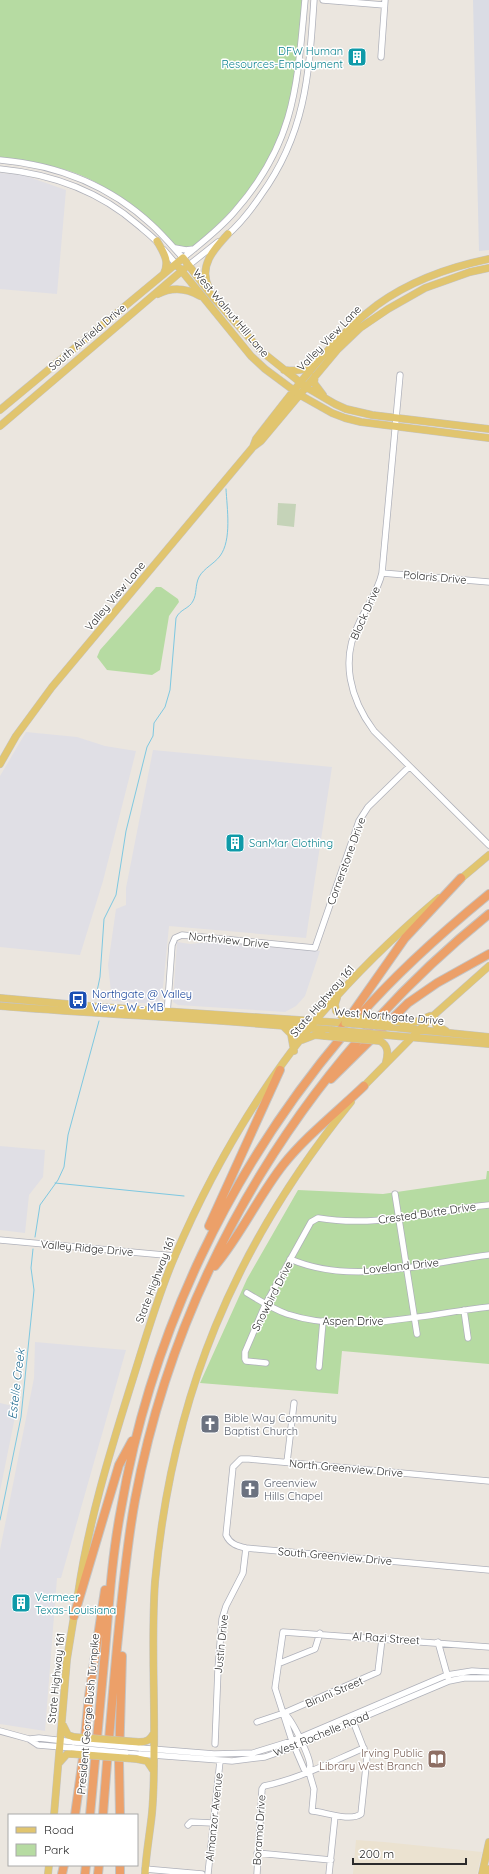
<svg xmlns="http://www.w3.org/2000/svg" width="489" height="1874" font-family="Quicksand,sans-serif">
<rect width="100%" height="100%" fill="#ebe6df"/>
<path fill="#e0dfe5" d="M0,173L23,175L66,190L57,294L0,289Z
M26,732L77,737L105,746L136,751L103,881L80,955L0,947V776Z
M153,750L332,767L306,938L169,926L163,987L159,1002L156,1004L112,1001L108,965L116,909L126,905V888Z
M177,942L190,944L211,942L320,951L305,996L296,1006L285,1012L178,1005L173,1002Z
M0,1146L45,1150L43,1177L29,1195L25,1233L0,1230Z
M35,1342L126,1350L61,1578H57L45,1731L0,1724V1550L34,1378Z
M0,1403L17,1407L0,1491Z"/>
<path fill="#ebe2d0" d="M356,1840L384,1842L482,1852L477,1874H353Z"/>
<path fill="#dadce4" d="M473,0H489V250L479,251Z"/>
<path fill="#b6dba2" d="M0,0H302C299,39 299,81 286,118C268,172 237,210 193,246L189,248L177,246C151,230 130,206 105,188C77,168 34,162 0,158Z
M156,587H161L178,599L179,602L169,616L160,670L152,675L107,670L97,657L100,650Z
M487,1171H489V1364L342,1351L338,1394L200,1383L247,1279L298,1190L383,1194L486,1179Z"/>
<path fill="#c5d3b8" d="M278,503L296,504L294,527L277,525Z"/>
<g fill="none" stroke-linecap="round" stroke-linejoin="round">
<path stroke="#7ec8e1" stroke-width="1" d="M96,996L100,977L104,919L116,895L126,831L147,747L153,736L154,723L165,707L170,690L176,618C180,609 189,609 193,601C197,594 195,585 199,577C204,568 214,564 220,556C232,540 227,508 226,489
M55,1183L184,1196
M35,1237L40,1205L58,1180L64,1167L68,1135L99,1021
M0,1520L21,1417L34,1290L31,1268L33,1249"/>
<g stroke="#afb1ba" stroke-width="7">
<path id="minor" d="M323,0L384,5
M381,57L385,0
M0,160C58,165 109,185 152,225C163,235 173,247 183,258C201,243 220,229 235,211C295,143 297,86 305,0
M0,169C52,174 98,190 138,225C145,231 153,237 159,244
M225,237C239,225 251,210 261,195C306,133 309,74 314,0
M175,248L186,250L194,249
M164,250L176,264
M189,265L218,242
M400,375L382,573C378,591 367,606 359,623C340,660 350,699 374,731L489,845
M382,573L489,582
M167,1015L172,945L175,938L182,935L315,948L359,821L368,807L409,767
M395,1194L417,1334
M0,1240L175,1256
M290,1259C352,1286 425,1263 489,1255
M247,1293C260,1301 273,1309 287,1314C351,1335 424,1314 489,1307
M464,1310L468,1338
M266,1363L246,1361L245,1359V1352L265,1305L311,1222L318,1218C376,1228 431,1211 489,1205
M319,1367L323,1321
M287,1462L294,1403
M489,1481L249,1459H241L233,1467L226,1535C230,1544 237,1546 246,1548L489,1570
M438,1642L448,1678
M280,1663L315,1649L320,1633
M284,1713C292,1719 309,1755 310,1765C310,1766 309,1771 309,1772L304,1769L292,1741L275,1688L283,1632L489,1647
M257,1722L284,1713L378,1672L382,1639
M0,1731L29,1739L38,1745L74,1748
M30,1739L39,1738L74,1742
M215,1744L218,1669L222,1619L226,1606L243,1573L246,1548
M139,1748L214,1754L253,1753L292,1741L447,1675L472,1671L489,1672
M126,1753L232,1761L265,1757L285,1750L449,1681L464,1678H489
M309,1772L314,1789L312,1811C325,1812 350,1822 361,1814L367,1757L353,1721
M188,1825L191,1822L213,1823
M257,1853L331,1860
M145,1869L202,1874
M208,1874L220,1761
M257,1874L262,1789L264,1786C299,1779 331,1762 364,1748
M329,1874L335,1816"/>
</g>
<g stroke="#c4c4c4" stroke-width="8">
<path id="major" d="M157,241C163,252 170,261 164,273
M176,264L251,356L265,369L300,395L332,413L345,418L361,422L489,438
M209,288C198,266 214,249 228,234
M158,294C172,287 186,288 200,296
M284,370C303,372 305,370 318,357
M315,376L314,383L323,395
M0,410L183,258L213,297L261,351L306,387L335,404L346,409L372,415L489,429
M0,426L184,269
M253,447L256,439C292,393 330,340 377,305C409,282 450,267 489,259
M0,764L16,736L52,687L253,447L261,441L338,349L360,328L388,309L425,288L470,272L489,268
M457,882L489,855
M0,998L101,1007L345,1023
M337,998L335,1004L336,1011L343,1017
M0,1006C110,1015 221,1019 332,1030
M434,1015L436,1025L446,1031
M400,1022H415L430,1016
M283,1026L291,1034L294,1051
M391,1027L489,1037
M385,1035L489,1044
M302,1040L315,1035L325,1036
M380,1041C389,1046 388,1054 386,1062
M361,1089L434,1015L489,966
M78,1594C88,1524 109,1455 130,1388C144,1344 156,1300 174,1258C209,1176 255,1096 311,1026C349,980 393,937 439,898
M63,1725L68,1735L74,1737
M139,1742C147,1742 150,1740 154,1733
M137,1759L147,1761L153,1770
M59,1763L67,1754H73
M54,1815L67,1659L75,1610
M48,1874L49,1865
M145,1874C146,1853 150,1833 152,1813C154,1792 154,1771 154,1751C155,1695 151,1638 155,1582C172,1396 234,1246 351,1102
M482,1874L489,1842
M488,1874L489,1869"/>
</g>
<g stroke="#c4c4c4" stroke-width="10">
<path id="highway" d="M353,1023C394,975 440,934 489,894
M337,1035L405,938L461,878
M331,1079L408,1003L437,983L489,954
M209,1226L280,1070
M215,1266C241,1235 258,1197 283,1165C306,1136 337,1112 364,1086
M74,1616L119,1465L132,1441
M75,1815L83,1758L89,1696L105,1590
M90,1815C95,1760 100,1706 105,1651C109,1603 112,1556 121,1509C151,1333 230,1169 345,1033
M103,1815C107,1759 112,1703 117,1647C122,1598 126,1549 135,1500C178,1269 307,1061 489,914
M120,1815L119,1762L122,1656
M120,1865V1874
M62,1874L64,1865
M85,1874L86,1865
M98,1874L99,1865"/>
</g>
<use href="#minor" stroke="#fff" stroke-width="5.5"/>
<use href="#major" stroke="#e1c56f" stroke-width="7"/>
<use href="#highway" stroke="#eca069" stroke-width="8"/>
<g stroke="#afb1ba" stroke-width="7" stroke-linecap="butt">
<path id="minor-bridge" d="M74,1742L139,1748
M74,1748L126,1753"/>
</g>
<g stroke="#c4c4c4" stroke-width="8" stroke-linecap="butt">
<path id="major-bridge" d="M343,1017L400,1022
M345,1023L391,1027
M332,1030L385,1035
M325,1036L380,1041
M74,1737L139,1742
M73,1754L137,1759"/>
</g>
<use href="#minor-bridge" stroke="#fff" stroke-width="5.5"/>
<use href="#major-bridge" stroke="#e1c56f" stroke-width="7"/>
</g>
<defs>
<g id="building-square" transform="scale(1)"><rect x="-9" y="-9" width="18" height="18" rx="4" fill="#0f9aa8" stroke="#fff"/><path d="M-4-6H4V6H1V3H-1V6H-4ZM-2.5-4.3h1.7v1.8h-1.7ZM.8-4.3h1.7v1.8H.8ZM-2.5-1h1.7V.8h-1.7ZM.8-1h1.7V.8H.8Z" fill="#fff"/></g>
<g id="bus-square" transform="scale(1)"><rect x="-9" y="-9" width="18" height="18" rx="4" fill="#1a4fb4" stroke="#fff"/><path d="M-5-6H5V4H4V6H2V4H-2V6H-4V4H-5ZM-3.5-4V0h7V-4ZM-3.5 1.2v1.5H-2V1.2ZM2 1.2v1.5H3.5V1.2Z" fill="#fff"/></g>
<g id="church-square" transform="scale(1)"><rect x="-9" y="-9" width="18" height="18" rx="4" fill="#6b7280" stroke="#fff"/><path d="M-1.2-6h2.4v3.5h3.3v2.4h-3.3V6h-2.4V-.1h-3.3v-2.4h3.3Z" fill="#fff"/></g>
<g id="library-square" transform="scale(1)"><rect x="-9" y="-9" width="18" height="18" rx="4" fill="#8d6e63" stroke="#fff"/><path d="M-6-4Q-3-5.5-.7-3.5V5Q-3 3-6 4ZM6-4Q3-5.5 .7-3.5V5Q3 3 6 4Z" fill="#fff"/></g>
</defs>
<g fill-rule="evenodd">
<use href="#building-square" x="357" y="57"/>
<use href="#building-square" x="235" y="843"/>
<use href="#bus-square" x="78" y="1000"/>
<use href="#church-square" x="210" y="1424"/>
<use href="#church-square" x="250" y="1489"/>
<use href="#building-square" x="21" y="1603"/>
<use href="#library-square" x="437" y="1759"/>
</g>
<g text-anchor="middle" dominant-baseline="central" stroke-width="3" stroke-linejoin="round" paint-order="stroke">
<g font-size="11" fill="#0d838f" stroke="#fff" text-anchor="start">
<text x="343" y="51" text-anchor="end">DFW Human<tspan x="343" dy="13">Resources-Employment</tspan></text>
<text x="249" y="843">SanMar Clothing</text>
<text x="35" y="1597">Vermeer<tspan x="35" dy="13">Texas-Louisiana</tspan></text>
</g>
<g font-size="11" fill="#2b2b2b" stroke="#fff">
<text transform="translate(231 313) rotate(50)">West Walnut Hill Lane</text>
<text transform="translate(87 337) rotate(-40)">South Airfield Drive</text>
<text transform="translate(329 338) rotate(-46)">Valley View Lane</text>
<text transform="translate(435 577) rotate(5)">Polaris Drive</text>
<text transform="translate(115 596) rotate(-50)">Valley View Lane</text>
<text transform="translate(365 613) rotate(-66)">Block Drive</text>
<text transform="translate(346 861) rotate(-70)">Cornerstone Drive</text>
<text transform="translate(229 940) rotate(6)">Northview Drive</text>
<text transform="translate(322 1001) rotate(-49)">State Highway 161</text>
<text transform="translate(389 1016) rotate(5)">West Northgate Drive</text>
<text transform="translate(427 1213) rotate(-8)">Crested Butte Drive</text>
<text transform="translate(87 1248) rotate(5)">Valley Ridge Drive</text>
<text transform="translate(401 1266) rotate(-6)">Loveland Drive</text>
<text transform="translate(155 1280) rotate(-69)">State Highway 161</text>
<text transform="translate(272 1296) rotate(-63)">Snowbird Drive</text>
<text x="353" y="1321">Aspen Drive</text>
<text transform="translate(346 1468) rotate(5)">North Greenview Drive</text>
<text transform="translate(335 1556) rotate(5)">South Greenview Drive</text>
<text transform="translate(386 1638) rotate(4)">Al Razi Street</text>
<text transform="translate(221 1644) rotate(-84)">Justin Drive</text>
<text transform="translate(56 1678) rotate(-84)">State Highway 161</text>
<text transform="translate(334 1692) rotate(-23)">Biruni Street</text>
<text transform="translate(88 1714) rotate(-85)">President George Bush Turnpike</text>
<text transform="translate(321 1734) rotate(-22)">West Rochelle Road</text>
<text transform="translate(214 1817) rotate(-84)">Almanzor Avenue</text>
<text transform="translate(259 1830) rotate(-86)">Borama Drive</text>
</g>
<g font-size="11" fill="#164399" stroke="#fff" text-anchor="start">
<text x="92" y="994">Northgate @ Valley<tspan x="92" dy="13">View - W - MB</tspan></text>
</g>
<g font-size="11" fill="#5b616d" stroke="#fff" text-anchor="start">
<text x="224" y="1418">Bible Way Community<tspan x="224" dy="13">Baptist Church</tspan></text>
<text x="264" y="1483">Greenview<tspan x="264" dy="13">Hills Chapel</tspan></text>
</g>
<g font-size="11" fill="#785e54" stroke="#fff" text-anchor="end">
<text x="423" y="1753">Irving Public<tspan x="423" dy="13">Library West Branch</tspan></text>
</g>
<g font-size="12" font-style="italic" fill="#1d688d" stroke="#fff">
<text transform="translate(16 1384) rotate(-83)">Estelle Creek</text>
</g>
</g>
<rect x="8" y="1814" width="130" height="52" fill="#ffffff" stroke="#aaaaaa"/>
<rect x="16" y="1827" width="20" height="6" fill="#e1c56f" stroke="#aaaaaa"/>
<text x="44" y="1834" font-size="12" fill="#2b2b2b">Road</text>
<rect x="16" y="1844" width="20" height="12" fill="#b6dba2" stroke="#aaaaaa"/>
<text x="44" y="1854" font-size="12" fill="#2b2b2b">Park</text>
<path d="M353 1858v6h113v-6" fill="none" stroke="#2b2b2b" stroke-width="2"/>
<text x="359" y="1858" font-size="12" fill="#2b2b2b" stroke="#ffffff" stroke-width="3" paint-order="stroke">200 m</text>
</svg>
